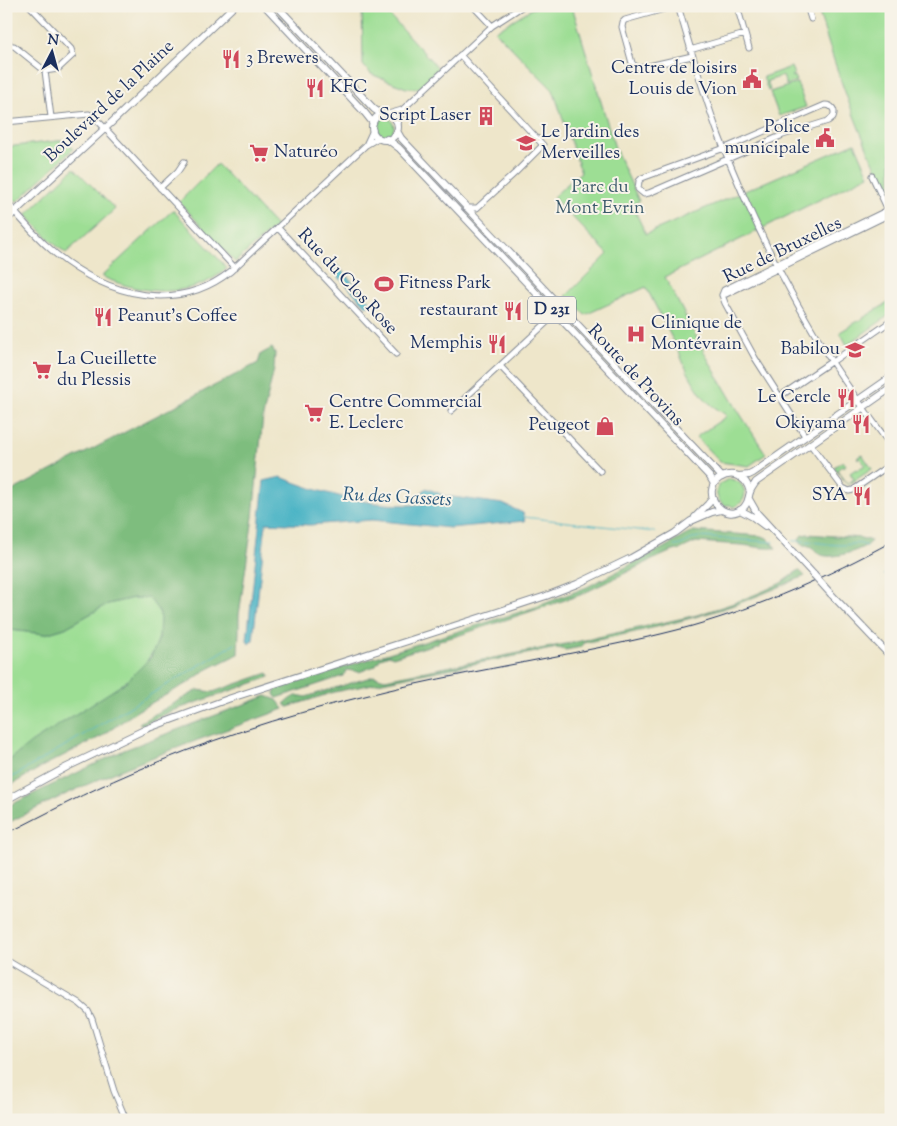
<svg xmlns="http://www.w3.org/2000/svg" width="897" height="1126" font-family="'Sorts Mill Goudy',serif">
<rect width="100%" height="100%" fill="#f7f3e8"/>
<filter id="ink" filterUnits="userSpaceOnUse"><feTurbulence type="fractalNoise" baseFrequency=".02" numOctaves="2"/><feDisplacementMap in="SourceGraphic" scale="10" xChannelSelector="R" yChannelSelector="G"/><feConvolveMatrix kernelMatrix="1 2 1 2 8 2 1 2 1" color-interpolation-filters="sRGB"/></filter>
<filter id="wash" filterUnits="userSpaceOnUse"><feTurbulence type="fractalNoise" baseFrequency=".0096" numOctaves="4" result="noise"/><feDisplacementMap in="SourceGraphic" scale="20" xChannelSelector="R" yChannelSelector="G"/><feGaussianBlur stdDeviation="1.12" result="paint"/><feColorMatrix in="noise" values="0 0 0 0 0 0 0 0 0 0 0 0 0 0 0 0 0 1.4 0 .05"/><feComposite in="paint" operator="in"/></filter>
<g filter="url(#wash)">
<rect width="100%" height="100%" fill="#eee6ca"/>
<path fill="#9dde94" stroke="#5c8679" d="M362,6H381L438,68L419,88H406L371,74L363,65Z
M539,6H572L615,148L639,201L632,205L646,234L855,143L869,175L665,277L711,365L737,409L766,454L749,466L720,462L696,437L727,416C721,411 713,407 708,402C699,394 683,365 680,354L646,287L585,315L566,296L608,254L553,197L581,172L553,90L495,31L531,9Z
M827,6H891V199C860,138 837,74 818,9Z
M791,67L794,74L791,76L792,77L794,76L796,81L786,85L783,76L767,81L770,90L768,91L763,77Z
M797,83L806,107L779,116L770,92Z
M376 127a9 9 0 1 1 18 0a9 9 0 1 1-18 0Z
M65,140L73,149L18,201L14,200L6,189V147Z
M217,164L276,226L235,262L179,202Z
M74,168L115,209L66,253L53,243L26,215Z
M173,210L227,268C194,299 142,295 103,277V275Z
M891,301V314L847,345L840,332Z
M862,454L872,469L848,485L834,467L843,461L846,465L844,467L843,465L837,470L848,484L854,479L850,473L856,469L857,470L865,465L860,458L858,459L857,458Z
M730,479C748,482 750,502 733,507C731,505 728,504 725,506C712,497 715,483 730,479Z
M133,598H149C153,603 159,609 160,614C168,666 106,695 70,718C48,732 27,747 6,763V640L10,630L45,634L65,628L108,604Z"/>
<path fill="#7ebd7e" stroke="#4c766e" d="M272,348L275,353L274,369L263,416L253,517L239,615V631L238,654L206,670L191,681L137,711L102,736L45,765L6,788V763L32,742L126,682L151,657L159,638L160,613L149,598H133L108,604L65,628L45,634L10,630L6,640V494L258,363L261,354Z
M693,531L762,536L767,538L776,548H764L742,545L696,542L681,549L670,552L652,560L580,595L469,632C460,635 448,639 439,640L438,643L393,657L389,655L381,658L375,666L359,672L347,670L343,676L277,698L275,696L274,693L277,689L288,684L328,672L536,607L587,587L665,547Z
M808,534L861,538L871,541C865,550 829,561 820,554C812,549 814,546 803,545L799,539L802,535Z
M799,570L805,576C781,586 756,597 731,606C683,622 632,633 583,643L581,647L565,650L557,648L421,674L334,692L288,707L284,704C292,697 295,694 306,697L374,676L385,679L576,642L697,615L731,604L759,593L781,583Z
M268,673L270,677L172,711L142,725L139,723L198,690L213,692Z
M266,696L277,700L284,709C246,723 207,736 169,751C113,772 59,796 6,824V807L23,799L124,750Z"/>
<path fill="#48b3c5" stroke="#327192" d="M332,262H334L371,302V304L369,306H366L329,267L330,263Z
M281,477C321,493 364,505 407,505C414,505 420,505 427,503L422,492L426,488L446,496L503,504L523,513L525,521L450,528L372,520L310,525L266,523L253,640L249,644L247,640L264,481Z"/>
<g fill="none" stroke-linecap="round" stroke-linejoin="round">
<path stroke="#48b3c5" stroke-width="1" d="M524,517L655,532
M793,541C810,540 825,545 842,545C850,545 859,541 866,546
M674,546C682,547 690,538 699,537L773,542
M884,575L891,572
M6,781L235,644"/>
</g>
</g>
<g filter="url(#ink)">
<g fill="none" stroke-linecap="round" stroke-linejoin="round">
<g stroke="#848a94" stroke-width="7">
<path id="minor" d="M30,6L71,49L73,55L58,69L45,71
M473,6L492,26
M675,6L625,20L623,22L622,27L632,63L635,66L640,68L692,56
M678,6C691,50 703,93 719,136C749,214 786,289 830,359C849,389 870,417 891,446
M737,6L749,48
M807,6L811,19
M6,39L11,46
M6,48L11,46H14L45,71L51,117
M690,50L745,34
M460,55L543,145L515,173L477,208H466
M825,105C832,105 836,110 833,117L828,121L783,135L649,193L644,194L638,189L639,181L642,178L730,146Z
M388,114L402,110L492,26L523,6
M6,122L89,114L100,123L235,268
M398,123L402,110
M366,145L373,130
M872,176L888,210
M160,188L178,171L184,162
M6,201C21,220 38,239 56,254C107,295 176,315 231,271L366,145L378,138
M278,228L396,354
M722,295L724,290L888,210
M722,295L726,294L890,214
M722,295L725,303L755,358L805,436
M832,362L891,321
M500,366L600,471
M779,397L832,361
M451,411L558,312
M810,444L843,488L849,491L853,490L891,464
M6,960L79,1003L88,1011L92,1019L114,1091L126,1120"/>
</g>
<g stroke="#848a94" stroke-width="8">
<path id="major" d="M265,6L365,113L373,123
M277,6L374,109L381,114
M372 127a13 13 0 1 1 26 0a13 13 0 1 1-26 0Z
M397,131L401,138L722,477
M387,139L399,148L710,477L714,484
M6,220L111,123L234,6
M739,476L749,475L753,473L891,377
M750,492C748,484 744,477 735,475C730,474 725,475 720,478C698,492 725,526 744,507C749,502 748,498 750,492C751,489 754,485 756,482L891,388
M749,499L757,513L814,575
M740,510L753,517L765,526
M695,517L708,504L713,498
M831,594L891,657
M6,800L67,767L146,729L228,699L485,616L546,596L577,584L631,558L675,533L691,521L712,512L721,510"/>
</g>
<use href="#minor" stroke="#fff" stroke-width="5"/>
<use href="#major" stroke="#fff" stroke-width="6"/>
<path stroke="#1b2f5e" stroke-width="1" d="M6,834C47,813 87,792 129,774C203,742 282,716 361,697C430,679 502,667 572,653C612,645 652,637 692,626C762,606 827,577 891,542"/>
<g stroke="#848a94" stroke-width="8" stroke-linecap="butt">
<path id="major-bridge" d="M814,575L831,594"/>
</g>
<use href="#major-bridge" stroke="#fff" stroke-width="6"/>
</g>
</g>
<defs>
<g id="restaurant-bare" transform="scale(1.5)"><path d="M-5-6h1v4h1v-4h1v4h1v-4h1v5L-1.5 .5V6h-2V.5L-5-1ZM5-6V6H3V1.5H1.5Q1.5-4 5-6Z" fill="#d1495b" stroke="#f7f3e8" stroke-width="2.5" paint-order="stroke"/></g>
<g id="civic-bare" transform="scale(1.5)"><path d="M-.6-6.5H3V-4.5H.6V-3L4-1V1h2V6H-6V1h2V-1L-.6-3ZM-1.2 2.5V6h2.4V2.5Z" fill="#d1495b" stroke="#f7f3e8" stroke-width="2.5" paint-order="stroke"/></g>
<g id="building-bare" transform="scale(1.5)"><path d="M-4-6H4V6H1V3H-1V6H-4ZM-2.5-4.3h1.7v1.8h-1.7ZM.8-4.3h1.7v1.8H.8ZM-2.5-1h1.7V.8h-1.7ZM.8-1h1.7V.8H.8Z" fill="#d1495b" stroke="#f7f3e8" stroke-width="2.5" paint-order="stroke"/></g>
<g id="school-bare" transform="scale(1.5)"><path d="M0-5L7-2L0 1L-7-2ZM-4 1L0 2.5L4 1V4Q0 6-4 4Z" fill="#d1495b" stroke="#f7f3e8" stroke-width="2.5" paint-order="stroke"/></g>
<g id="supermarket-bare" transform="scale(1.5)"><path d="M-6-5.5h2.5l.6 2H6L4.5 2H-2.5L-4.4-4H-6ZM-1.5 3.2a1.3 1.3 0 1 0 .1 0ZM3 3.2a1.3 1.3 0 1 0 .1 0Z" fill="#d1495b" stroke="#f7f3e8" stroke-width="2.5" paint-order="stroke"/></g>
<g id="stadium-bare" transform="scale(1.5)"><path d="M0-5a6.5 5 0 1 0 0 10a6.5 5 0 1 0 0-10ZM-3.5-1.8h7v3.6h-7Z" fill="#d1495b" stroke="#f7f3e8" stroke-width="2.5" paint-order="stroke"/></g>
<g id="hospital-bare" transform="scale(1.5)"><path d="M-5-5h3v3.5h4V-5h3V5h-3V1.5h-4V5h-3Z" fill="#d1495b" stroke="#f7f3e8" stroke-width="2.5" paint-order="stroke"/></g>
<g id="shop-bare" transform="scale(1.5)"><path d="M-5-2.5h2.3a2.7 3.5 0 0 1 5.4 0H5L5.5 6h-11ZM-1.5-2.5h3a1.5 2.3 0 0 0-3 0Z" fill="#d1495b" stroke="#f7f3e8" stroke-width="2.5" paint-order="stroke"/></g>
</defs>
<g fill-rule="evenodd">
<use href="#restaurant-bare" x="231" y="59"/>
<use href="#civic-bare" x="752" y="79"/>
<use href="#restaurant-bare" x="315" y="88"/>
<use href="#building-bare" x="486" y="116"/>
<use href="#civic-bare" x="825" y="138"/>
<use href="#school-bare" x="526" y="143"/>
<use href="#supermarket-bare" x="259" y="153"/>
<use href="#stadium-bare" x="384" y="284"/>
<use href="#restaurant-bare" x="513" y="311"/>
<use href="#restaurant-bare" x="103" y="317"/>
<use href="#hospital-bare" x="636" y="334"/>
<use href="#restaurant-bare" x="497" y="344"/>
<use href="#school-bare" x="855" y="350"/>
<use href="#supermarket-bare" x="42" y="370"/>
<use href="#restaurant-bare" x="846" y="398"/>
<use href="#supermarket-bare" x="314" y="413"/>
<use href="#restaurant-bare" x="861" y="424"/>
<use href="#shop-bare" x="605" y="426"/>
<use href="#restaurant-bare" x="862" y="496"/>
</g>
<g text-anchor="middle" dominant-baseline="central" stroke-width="4" stroke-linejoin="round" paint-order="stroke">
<rect fill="#f7f3e8" stroke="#5d6a87" stroke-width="1" x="528" y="296.5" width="48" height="27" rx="4"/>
<g font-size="16" font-weight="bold" fill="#1b2f5e">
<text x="552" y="310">D 231</text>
</g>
<g font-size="18" fill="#1b2f5e" stroke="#f7f3e8" text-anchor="end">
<text x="246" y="59" text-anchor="start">3 Brewers</text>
<text x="737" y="69">Centre de loisirs<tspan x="737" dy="21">Louis de Vion</tspan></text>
<text x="330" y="88" text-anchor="start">KFC</text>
<text x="471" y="116">Script Laser</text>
<text x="810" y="128">Police<tspan x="810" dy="21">municipale</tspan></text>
<text x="541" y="133" text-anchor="start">Le Jardin des<tspan x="541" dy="21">Merveilles</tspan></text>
<text x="274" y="153" text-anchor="start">Naturéo</text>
<text x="399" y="284" text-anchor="start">Fitness Park</text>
<text x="498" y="311">restaurant</text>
<text x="118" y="317" text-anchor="start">Peanut's Coffee</text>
<text x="651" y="324" text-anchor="start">Clinique de<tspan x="651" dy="21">Montévrain</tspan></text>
<text x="482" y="344">Memphis</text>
<text x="840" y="350">Babilou</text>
<text x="57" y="360" text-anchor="start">La Cueillette<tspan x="57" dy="21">du Plessis</tspan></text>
<text x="831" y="398">Le Cercle</text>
<text x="329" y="403" text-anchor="start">Centre Commercial<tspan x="329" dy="21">E. Leclerc</tspan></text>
<text x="846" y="424">Okiyama</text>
<text x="590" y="426">Peugeot</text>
<text x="847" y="496">SYA</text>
</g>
<g font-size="18" fill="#1b2f5e" stroke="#f7f3e8">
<text transform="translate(110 102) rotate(-43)">Boulevard de la Plaine</text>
<text transform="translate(783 251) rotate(-26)">Rue de Bruxelles</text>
<text transform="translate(347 282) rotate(47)">Rue du Clos Rose</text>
<text transform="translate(635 376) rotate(47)">Route de Provins</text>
</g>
<g font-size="18" fill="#3c5b6c" stroke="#f7f3e8">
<text x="600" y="188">Parc du<tspan x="600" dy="21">Mont Evrin</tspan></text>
</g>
<g font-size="19" font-style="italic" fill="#28577d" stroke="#f7f3e8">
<text transform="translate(397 498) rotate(3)">Ru des Gassets</text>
</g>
</g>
<rect width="897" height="1126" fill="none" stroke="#f7f3e8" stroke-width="25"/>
<g transform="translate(52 52) rotate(6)" stroke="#f7f3e8" stroke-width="4" paint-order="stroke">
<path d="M0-4L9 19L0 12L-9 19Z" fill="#1b2f5e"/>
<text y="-8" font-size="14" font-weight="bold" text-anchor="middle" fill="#1b2f5e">N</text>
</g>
</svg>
